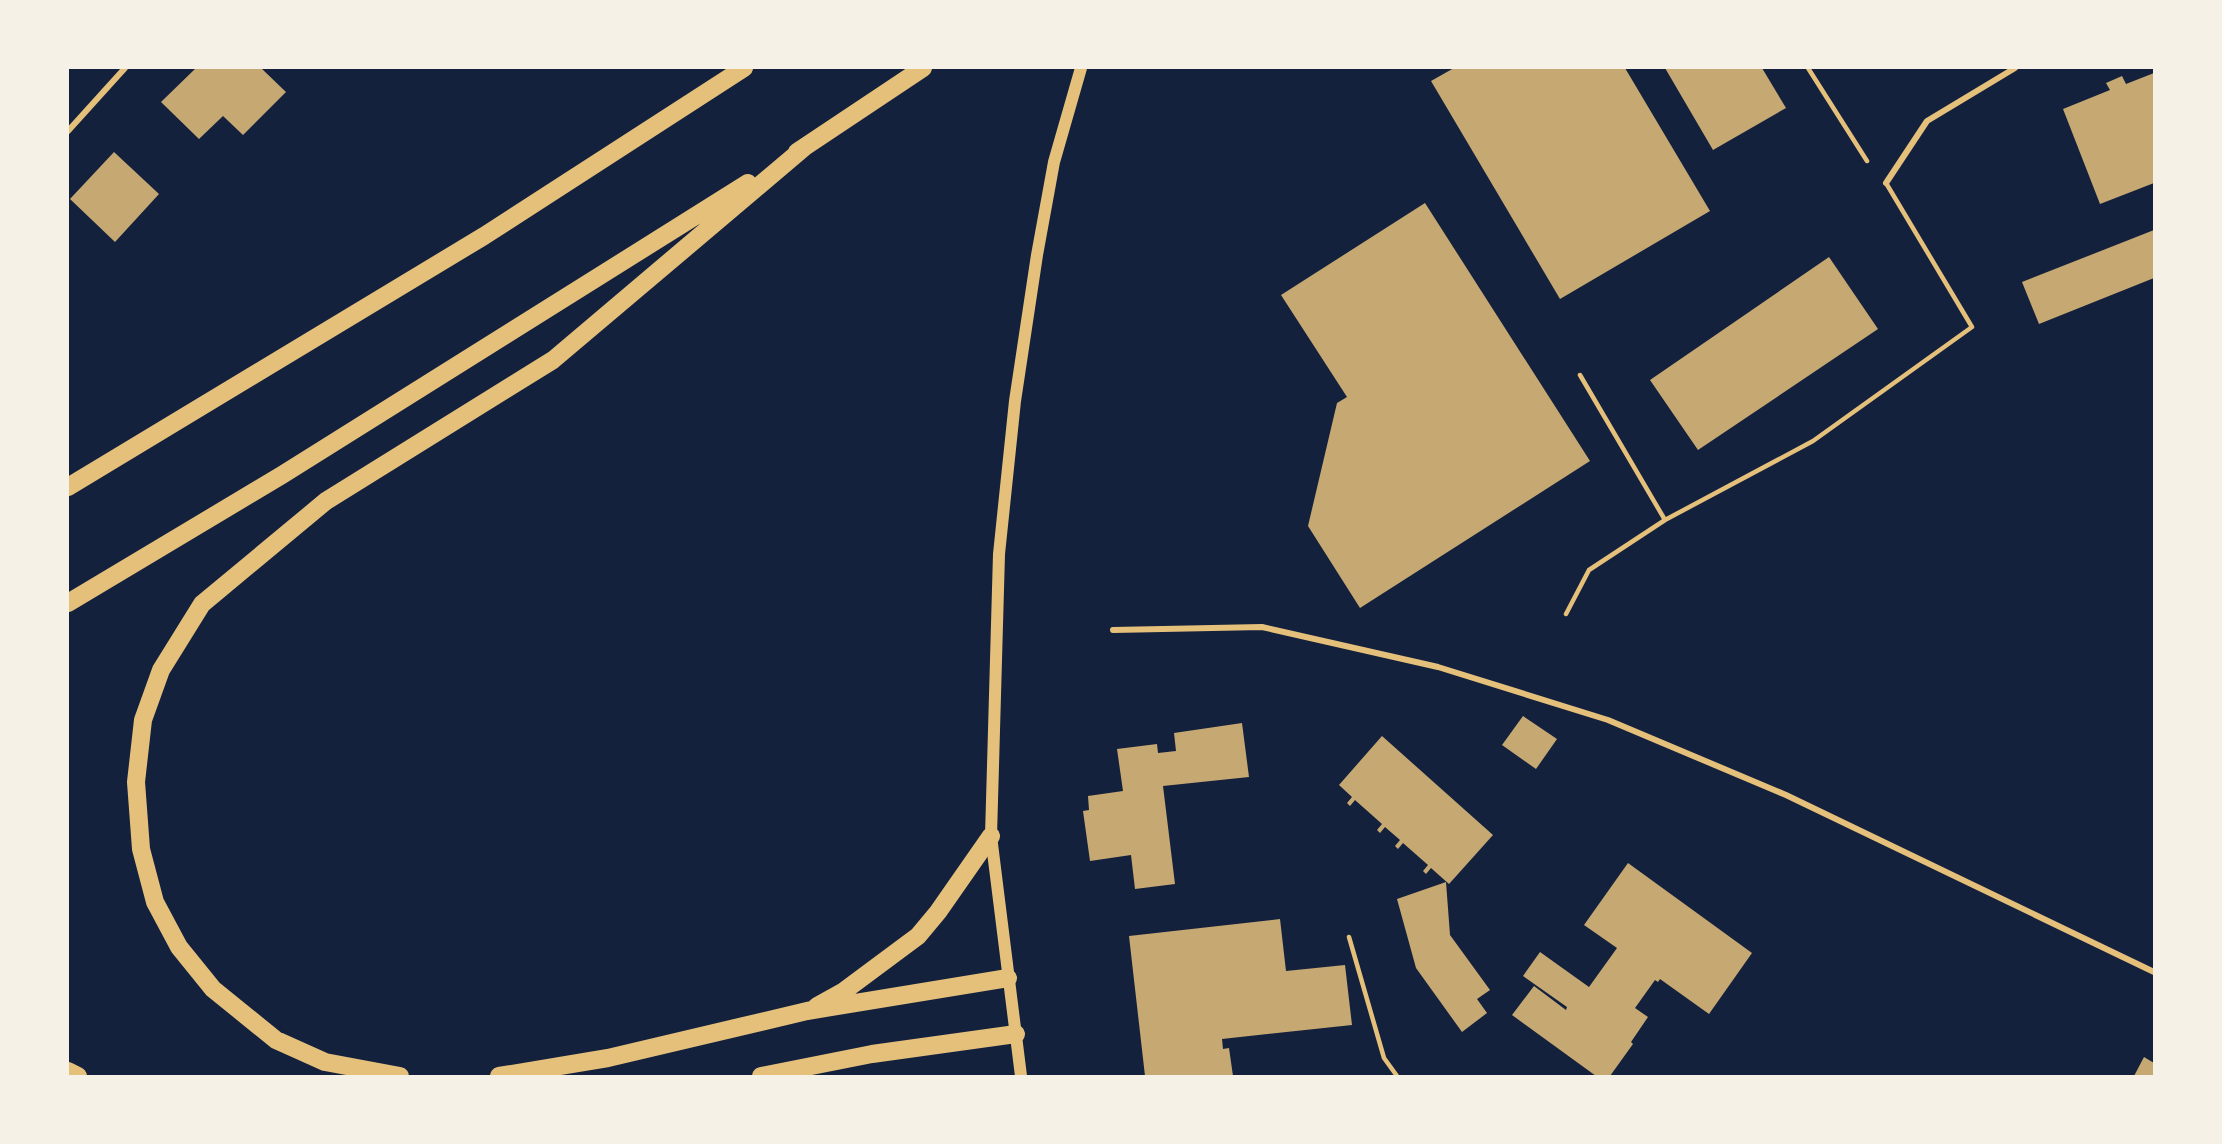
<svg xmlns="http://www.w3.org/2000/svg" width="2222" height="1144" font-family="'IBM Plex Serif',serif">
<rect width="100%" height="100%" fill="#14213d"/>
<path fill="#c6a872" d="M196,68H261L286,92L243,135L223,116L199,139L161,102Z
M1454,68H1625L1710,211L1560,299L1431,81Z
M1665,68H1762L1786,108L1713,150Z
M2154,73V183L2100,204L2063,109L2110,90L2106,83L2122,76L2126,84Z
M114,152L159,194L115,242L70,199Z
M1425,203L1590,461L1360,608L1308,526L1337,403L1347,397L1281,295Z
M2154,230V278L2039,324L2022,282Z
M1829,257L1878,329L1698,450L1650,380Z
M1523,716L1557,739L1536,769L1502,745Z
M1242,723L1249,777L1163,786L1175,884L1135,889L1131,855L1090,861L1083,811L1089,810L1088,796L1123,791L1117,749L1157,744L1158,753L1176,751L1174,733Z
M1382,736L1493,835L1449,884L1431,868L1426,874L1423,871L1428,865L1403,843L1398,849L1395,846L1400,840L1385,827L1380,833L1377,830L1382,824L1355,800L1350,806L1347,803L1352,797L1339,785Z
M1628,863L1752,953L1709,1014L1660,979L1658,982L1655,980L1635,1008L1648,1017L1631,1042L1633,1044L1610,1076H1596L1512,1015L1534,986L1566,1010L1567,1007L1523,976L1540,952L1589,987L1617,948L1584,925Z
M1446,882L1450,935L1490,990L1477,999L1487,1013L1462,1032L1416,968L1397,899Z
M1280,919L1286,971L1345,965L1352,1025L1222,1039L1223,1049L1229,1048L1233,1076H1145L1129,936Z
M2144,1057L2154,1063V1076H2134Z"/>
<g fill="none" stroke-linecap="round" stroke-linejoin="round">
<path stroke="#e5c07b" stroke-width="4.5" d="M1808,68L1867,161
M1580,375L1665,520L1813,441L1972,327L1886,183
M1566,614L1589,570L1665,520
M1349,937L1384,1058L1397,1076"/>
<path stroke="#e5c07b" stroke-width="6" d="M68,131L125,68
M1886,183L1927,121L2015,68
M1113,630L1262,627L1438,667L1608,720L1786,795L2154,972"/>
<path stroke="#e5c07b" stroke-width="12" d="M1021,1076L991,836L999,554L1015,401L1037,255L1054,162L1081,68"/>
<path stroke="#e5c07b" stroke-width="18" d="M797,152L923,68
M68,487L484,236L744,68
M68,603L282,475L748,183
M817,1006L844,991L918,936L938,912L991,836
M68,1071L78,1076
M400,1076L325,1062L276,1040L213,989L179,947L155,902L141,849L136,782L143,720L161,670L202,604L326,501L553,360L806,146
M499,1076L608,1058L807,1011L1008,978
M761,1076L872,1054L1016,1034"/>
</g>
<rect width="2222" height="1144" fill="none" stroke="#f6f1e7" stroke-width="138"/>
</svg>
